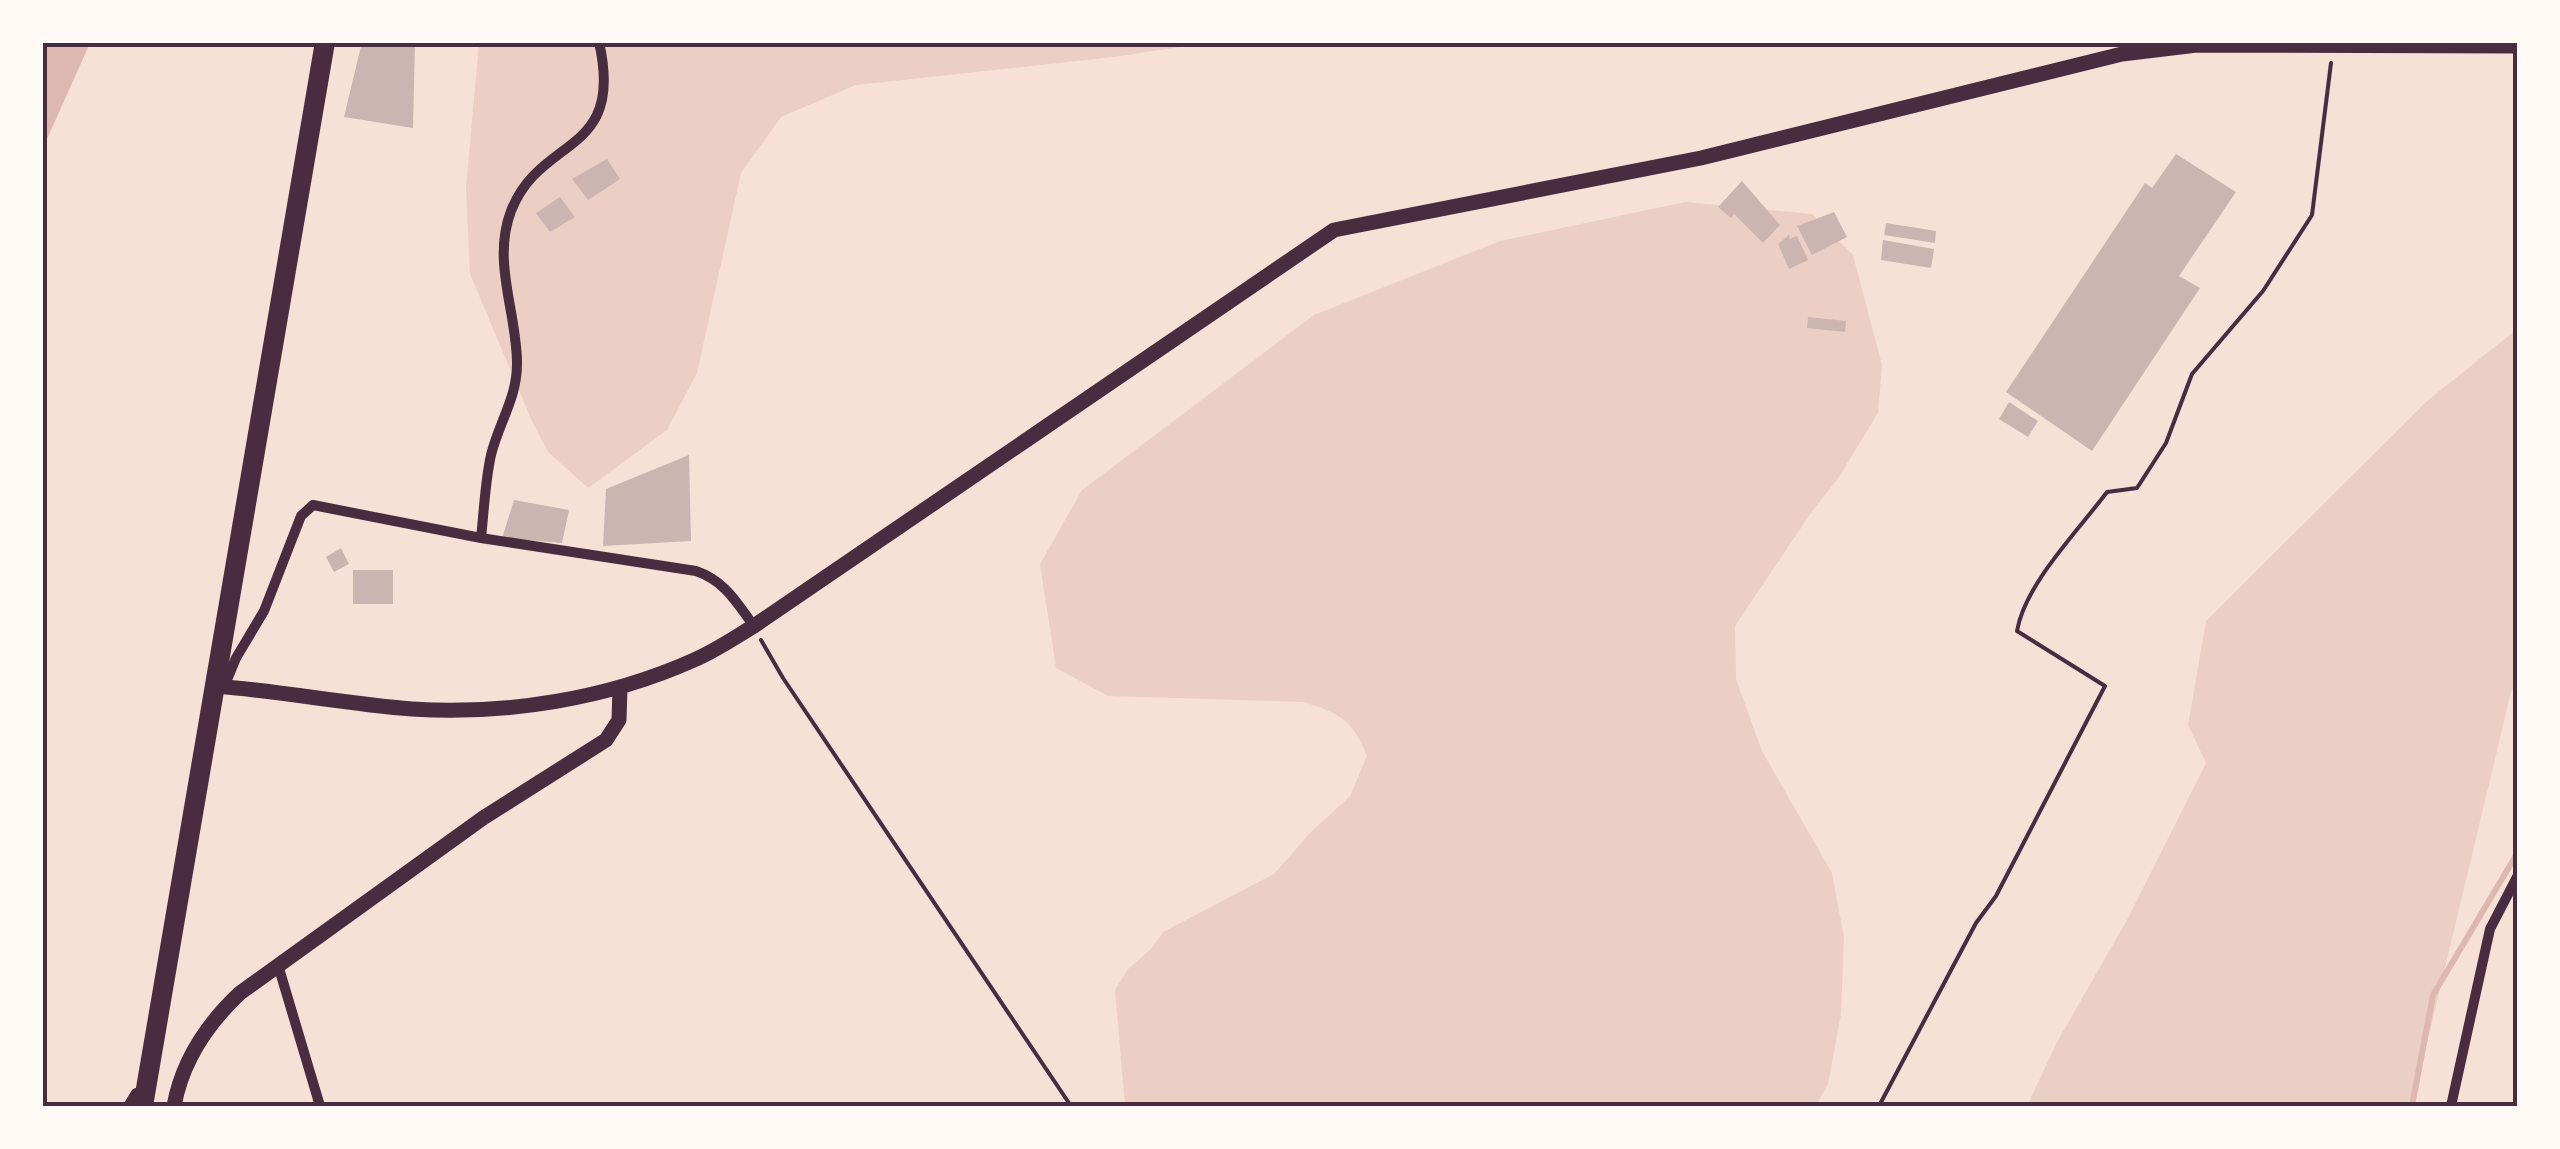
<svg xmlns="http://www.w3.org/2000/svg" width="2560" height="1149" font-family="'Nunito Sans',sans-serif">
<rect width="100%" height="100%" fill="#f7e1d7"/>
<path fill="#ebcfc5" d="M479,43H1206L1114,57L856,85L781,117L741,173L697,373L667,430L588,488L548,452L531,419L470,274L466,188Z
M1685,202L1812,214L1853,255L1882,365L1878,413L1837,480L1813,510L1735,626L1736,679L1762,751L1832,873L1844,938L1841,1014L1828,1084L1816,1106H1125L1115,990L1128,969L1151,949L1163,932L1274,874L1310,833L1350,796L1367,756C1353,720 1340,714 1304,702L1108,696L1056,668L1040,564L1082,490L1314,315L1500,241Z
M2517,329V680L2511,692L2412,1106H2027L2057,1042L2127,920L2206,763L2188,725L2206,621L2427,401Z"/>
<path fill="#dcb8b0" d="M43,42L90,43L47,139L43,140Z"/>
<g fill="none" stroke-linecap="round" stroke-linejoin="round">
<path stroke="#dcb8b0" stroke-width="6" d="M2412,1106L2433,995L2518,852"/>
</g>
<path fill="#ccb4b1" d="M362,42H415L413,128L344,117Z
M2176,154L2236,192L2179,276L2200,288L2092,451L2006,392L2145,183L2152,188Z
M607,159L620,179L588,200L572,179Z
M1742,181L1780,225L1763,243L1734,214L1731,218L1718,207Z
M560,197L575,217L550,232L536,213Z
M1834,212L1847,237L1812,255L1797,226Z
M1886,223L1936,231L1935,243L1884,235Z
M1789,235L1790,239L1797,236L1808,260L1789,269L1778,244Z
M1883,240L1934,249L1931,268L1881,260Z
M1808,317L1846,321L1845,332L1807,328Z
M2009,402L2038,421L2028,437L1999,419Z
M689,455L691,541L603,546L606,489Z
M514,500L569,510L562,543L502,538Z
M341,548L349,564L334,572L326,557Z
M353,570H393V604H353Z"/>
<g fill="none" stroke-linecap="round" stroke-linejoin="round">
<path stroke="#4a2c40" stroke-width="4" d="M761,640L783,678L1071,1106
M1879,1106L1976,923L1996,896L2105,686L2017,631C2025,584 2078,531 2107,492L2137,488L2166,443L2192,374L2263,291L2312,215L2331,63"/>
<path stroke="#4a2c40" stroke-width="10" d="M481,538C484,511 485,482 491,455C499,422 518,397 517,361C516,310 492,261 511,211C541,134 625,157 599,42
M224,687L236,658L264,611L301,516L313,505L481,538L696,571C725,581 736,602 754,626
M278,965L320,1106
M128,1106L136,1093L144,1091
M2451,1106L2490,929L2518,875"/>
<path stroke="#4a2c40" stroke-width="15" d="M215,686C281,691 346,704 412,709C507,715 607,699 694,660C715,651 734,638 754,626L1334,230L1701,158L2122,54L2197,45L2518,46
M174,1106C182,1062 207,1024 240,993L483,818L606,740L619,720L620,688"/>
<path stroke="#4a2c40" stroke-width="20" d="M143,1106L325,42"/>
</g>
<rect width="2560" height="1149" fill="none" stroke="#fffaf5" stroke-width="90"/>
<rect x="45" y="45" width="2470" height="1059" fill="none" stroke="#4a2c40" stroke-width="4"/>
</svg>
